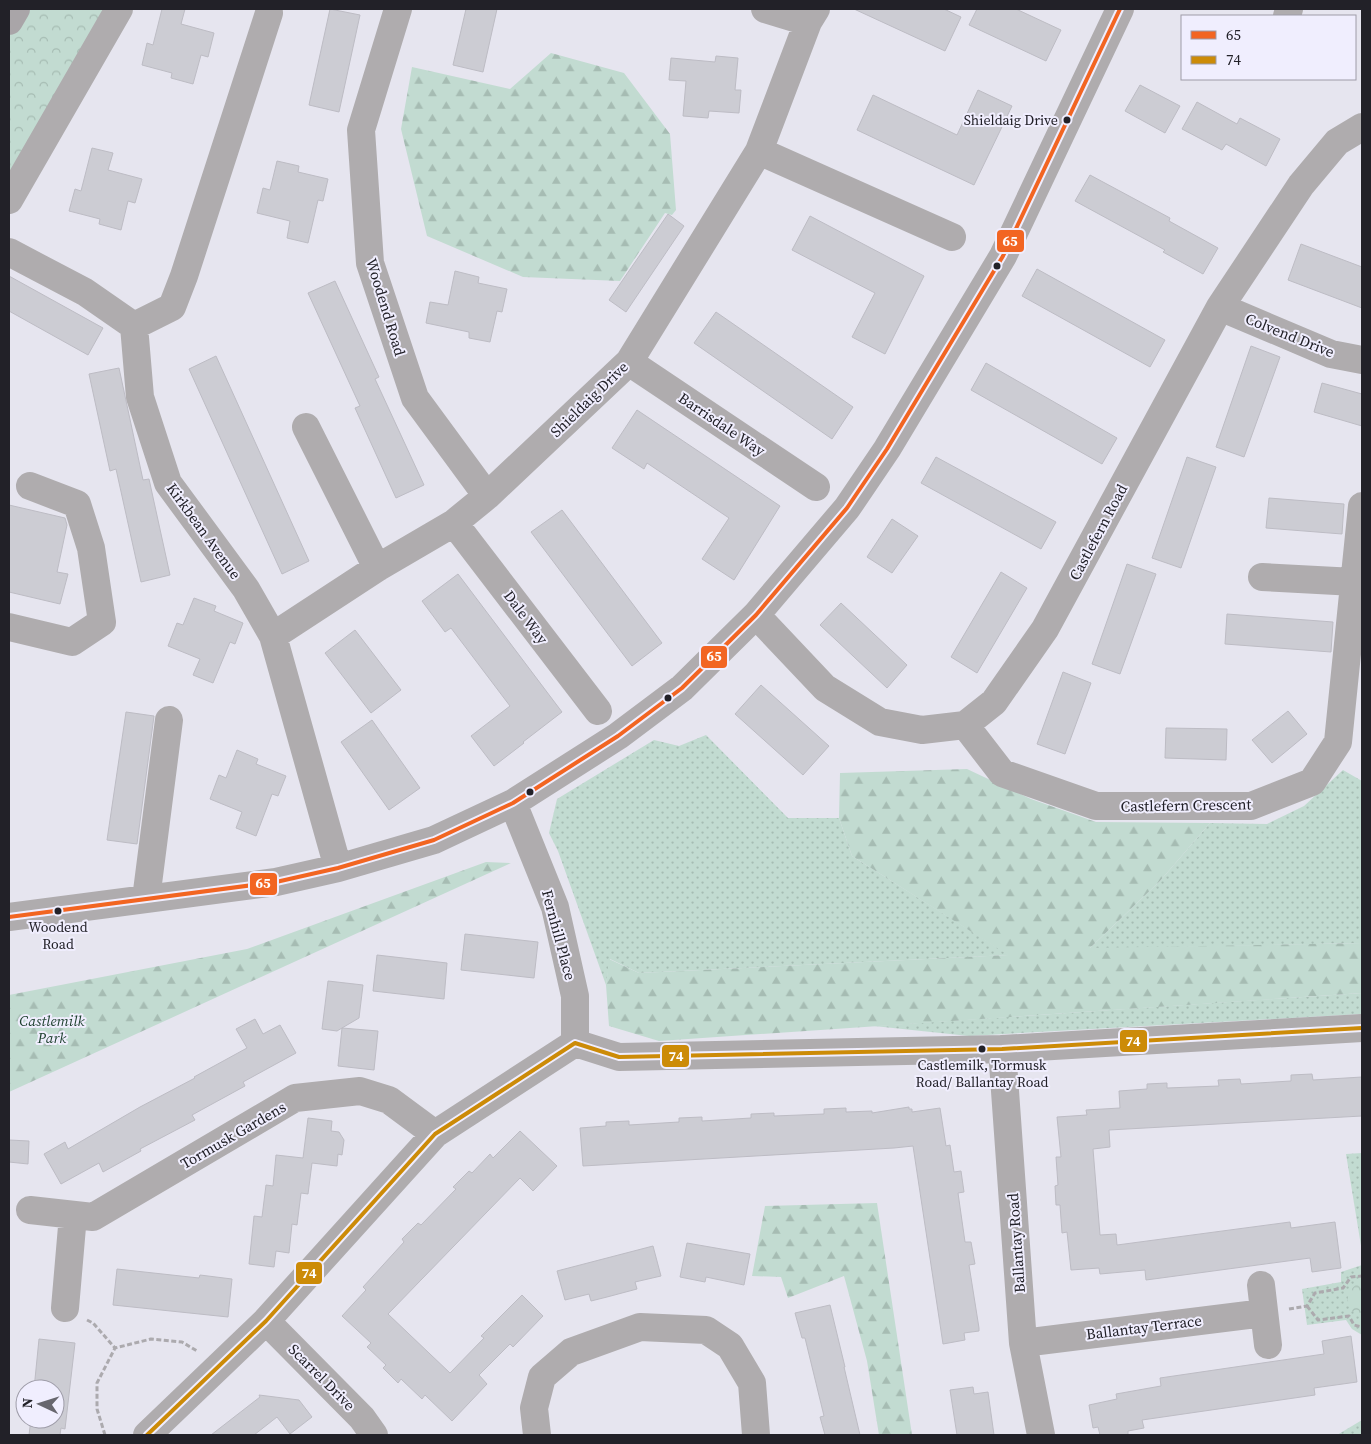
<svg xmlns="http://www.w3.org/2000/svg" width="1371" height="1444" font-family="'Source Serif 4',serif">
<defs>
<pattern id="grass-dots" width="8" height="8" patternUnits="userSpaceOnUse" patternTransform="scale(1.25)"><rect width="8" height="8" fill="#c2dbd1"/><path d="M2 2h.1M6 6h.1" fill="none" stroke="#a6bcb3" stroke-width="1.8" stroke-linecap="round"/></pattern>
<pattern id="forest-firs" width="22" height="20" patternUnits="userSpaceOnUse" patternTransform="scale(1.25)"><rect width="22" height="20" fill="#c2dbd1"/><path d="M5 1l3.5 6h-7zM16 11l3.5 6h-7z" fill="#a6bcb3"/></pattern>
<pattern id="park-crowns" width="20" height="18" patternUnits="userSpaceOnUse" patternTransform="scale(1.25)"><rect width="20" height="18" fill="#c2dbd1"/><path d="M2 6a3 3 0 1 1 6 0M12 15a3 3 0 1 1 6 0" fill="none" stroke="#a6bcb3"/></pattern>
</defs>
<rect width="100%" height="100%" fill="#e6e5ef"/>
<path fill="url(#grass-dots)" d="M706,735L788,818H839L852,856L1009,955L639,973L610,959L606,985L558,851L549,833L557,799L654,740L679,746Z
M1343,770L1362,781V943L1089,949L1160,881L1210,823L1267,824L1304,806Z
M1362,993V1014L969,1036L874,1026Z
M1362,1153V1252L1346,1154Z
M1362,1265V1335L1352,1329L1346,1320L1307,1325L1302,1289L1341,1282V1272Z
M1362,1420V1435H1333H1337Z"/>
<path fill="url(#forest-firs)" d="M551,53L624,73L670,134L676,210L672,215L665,213L620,281L523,277L427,236L401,129L412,67L510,89Z
M967,769L1031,799L1096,822L1210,823L1160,881L1090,948L1362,943V993L659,1041L609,1026L606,985L609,959L639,973L1008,955L852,856L839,818L840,773Z
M486,862L511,863L9,1092V995L247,949Z
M877,1203L912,1435H879L867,1361L844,1276L788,1298L781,1277L752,1276L765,1206Z"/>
<path fill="url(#park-crowns)" d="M9,9H106L9,182Z
M1361,1281H1362V1317C1342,1310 1344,1291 1361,1281Z"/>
<path fill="#ccccd3" stroke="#bdbcc4" d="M162,9H185L181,24L214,33L208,57L201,55L193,84L171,78L172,73L142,65L147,43L153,45Z
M330,9L360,15L339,112L309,105Z
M466,9H497L483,72L453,65Z
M854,9H944L961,17L945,51Z
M977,9H1016L1061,30L1046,61L969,25Z
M716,56L738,58L735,90H741L739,113L709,111L708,118L683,116L686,81L669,80L671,58L715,62Z
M1140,85L1180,106L1165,133L1125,111Z
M978,90L1012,106L974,185L857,130L873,95L957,135Z
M1197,102L1237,124L1240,118L1280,139L1266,166L1226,144L1222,150L1182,129Z
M92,148L113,153L108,170L142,179L135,203L128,201L121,230L99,224L100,219L69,211L75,189L81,191Z
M277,161L299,166L298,172L328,179L323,201L318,200L308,243L287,238L290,221L257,213L263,188L270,190Z
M1090,175L1170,218L1169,221L1218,248L1203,274L1163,252L1165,250L1075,201Z
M668,214L684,226L626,312L609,300Z
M810,216L924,276L885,354L852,337L875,293L792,250Z
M1301,244L1362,267V308L1288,280Z
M1037,269L1165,340L1150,367L1022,296Z
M455,271L479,277L478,283L507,289L502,312L497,311L490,342L469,338V332L426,323L430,302L448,305Z
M9,276L103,328L88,355L9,311Z
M335,281L379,377L375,379L424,485L396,498L355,408L360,406L308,293Z
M716,312L853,407L832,439L694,343Z
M1251,346L1280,357L1244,457L1216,447Z
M216,356L309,561L282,574L189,369Z
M986,363L1117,438L1102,464L971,390Z
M119,368L143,480L149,479L170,575L141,582L116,469L110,471L89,374Z
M1322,383L1362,394V426L1314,412Z
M637,410L780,506L734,580L702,559L729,518L647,463L644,469L612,448Z
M936,457L1056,522L1041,549L921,483Z
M1187,457L1216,467L1181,568L1152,558Z
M1269,498L1344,504L1342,534L1266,528Z
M9,505L65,518L67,525L57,572L68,574L60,604L9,592Z
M562,510L662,643L632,666L531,532Z
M892,519L918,536L892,573L867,557Z
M1127,564L1156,574L1120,674L1092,664Z
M1001,572L1027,588L977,673L951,657Z
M458,574L562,712L523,742L524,743L494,766L471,736L510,706L451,628L445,632L422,601Z
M194,598L216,606L214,611L243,623L235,644L230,642L213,683L193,675L200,659L168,646L177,623L183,625Z
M841,603L907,665L887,688L820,625Z
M1227,614L1333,622L1331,652L1225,644Z
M355,630L401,690L371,713L325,653Z
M1063,672L1091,683L1065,754L1037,744Z
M761,685L829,746L803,775L735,714Z
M1288,711L1307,734L1272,763L1252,740Z
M126,712L154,716L137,844L107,840Z
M372,720L420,788L389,810L341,742Z
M1166,728L1227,729L1226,760L1165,758Z
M237,750L258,759L256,764L286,776L278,796L272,794L256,836L236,828L242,812L210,799L219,775L226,778Z
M465,934L538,942L534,978L461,970Z
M377,955L447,963L444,999L373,991Z
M328,981L363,985L359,1018L342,1028L378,1031L374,1070L338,1066L342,1028L337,1031L322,1029Z
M255,1019L263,1034L280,1025L296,1053L243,1082L245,1086L192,1115L195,1120L140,1149L141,1151L103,1172L99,1163L61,1184L44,1154L65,1142L68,1149L140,1107L195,1078L194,1077L247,1048L236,1029Z
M1312,1074L1313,1080L1362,1077V1116L1109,1130L1110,1147L1093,1149L1100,1235L1116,1234L1117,1245L1290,1222L1291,1228L1335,1222L1341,1268L1312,1272L1310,1258L1146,1280L1145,1270L1100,1274L1099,1268L1071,1270L1067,1232L1062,1233L1060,1205H1056L1055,1186L1058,1185L1056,1157H1061L1057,1117L1087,1115L1086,1110L1120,1108L1119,1091L1147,1089V1084L1167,1083V1088L1219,1086L1218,1080L1240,1079L1241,1084L1291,1081V1075Z
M909,1107V1109H912V1112L940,1108L946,1146L950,1145L954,1172L961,1171L964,1192L958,1193L965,1242H971L975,1264L969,1265L979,1328V1331L964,1333L965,1340L943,1344L913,1146L894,1148L583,1166L580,1128L606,1126V1122L629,1121V1125L679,1122V1118L702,1117V1121L751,1118V1114L774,1113V1116L800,1115L824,1114V1109L846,1108V1112L872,1111V1113Z
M308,1118L332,1121L331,1131L339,1132L344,1140L342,1155L338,1154L337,1166L312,1163L308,1194L301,1193L297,1225L292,1224L289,1253L276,1251L274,1267L249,1264L254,1216L262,1217L266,1185L273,1186L276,1155L303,1158Z
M520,1131L557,1166L533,1191L520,1178L388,1314L450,1373L484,1338L481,1336L522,1295L543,1316L513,1347L510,1344L479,1375L487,1384L452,1421L425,1395L422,1399L401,1379L398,1383L383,1368L386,1365L367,1347L371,1343L342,1316L366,1290L363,1287L404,1242L402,1239L418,1223L421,1225L456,1189L453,1187L469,1171L472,1173L490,1154L493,1158Z
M9,1140L29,1141L28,1164L9,1162Z
M687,1243L750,1254L744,1285L706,1277L705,1282L680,1277Z
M653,1246L661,1276L635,1282L637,1289L607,1297L591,1301L589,1294L565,1300L557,1271Z
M117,1269L199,1278L200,1275L232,1279L228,1317L113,1305Z
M830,1305L845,1367H844L860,1435H825L820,1417L824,1416L805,1338H802L795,1313Z
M1351,1336L1357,1382L1314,1388L1315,1395L1142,1420L1144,1428L1128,1431V1435H1100L1098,1427L1093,1428L1089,1405L1117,1399L1116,1394L1161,1386L1160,1378L1324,1354L1322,1341Z
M39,1339L75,1343L65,1429L61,1428L60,1435H29L31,1419H55V1389H34Z
M973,1387L974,1394L988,1392L994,1435H957L950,1390Z
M259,1395L299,1400L312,1417L290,1434L277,1417L254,1435H211L260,1397Z"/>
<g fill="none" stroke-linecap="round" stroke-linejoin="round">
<path stroke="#acaaae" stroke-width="3" stroke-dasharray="5 2.5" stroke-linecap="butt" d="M1307,1306L1318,1320L1349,1316L1354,1325L1362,1327
M1289,1309L1307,1306L1315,1293L1343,1288L1351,1277L1362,1276
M87,1320L93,1323L115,1348
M105,1435L97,1409V1383L115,1348L151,1339L182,1342L197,1351"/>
<path stroke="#afacae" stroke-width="28" d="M398,9L361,130L370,263L415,398L487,496
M765,9L808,22
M1287,16L1289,9
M759,151L952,237
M9,200L119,9
M9,252L85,292L134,326L140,397L168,483L246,589L273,636L338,868
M1220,307L1331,354L1362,360
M134,326L172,307L184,276L269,13
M629,362L816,487
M306,427L377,568
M454,523L598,711
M1262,577L1355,582
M756,615L825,688L880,722L922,730L965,725L994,702L1045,629L1220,307L1301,185L1337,142L1362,127
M9,627L72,642L102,622L91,548L77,504L30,486
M273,636L377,568L454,523L487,496L629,362L759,151L808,22L816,9
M965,725L1002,773L1096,806H1251L1312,782L1338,742L1362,506
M513,803L555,907L575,996V1043
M146,899L169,720
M9,917L276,882L338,868L434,840L513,803L618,736L682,688L756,615L847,508L887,449L1003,256L1120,9
M575,1043L619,1057L1002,1049L1362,1028
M1002,1049L1023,1343L1041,1435
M30,1210L93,1217L295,1098L360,1091L389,1100L435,1134
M1261,1285L1268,1345
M65,1308L73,1215
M266,1321L362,1418L374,1435
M1023,1343L1264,1313
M147,1435L266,1321L435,1134L575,1043
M537,1435L534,1408L542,1377L571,1352L640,1327L706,1330L730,1346L752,1383L756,1435"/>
<path stroke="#a9a5a8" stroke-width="28" d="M9,21L16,9"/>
<g stroke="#f0eefe" stroke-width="8">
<path id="bus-1" d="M9,917L276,882L338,868L434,840L513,803L618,736L682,688L756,615L847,508L887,449L1003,256L1120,9"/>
</g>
<g stroke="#f0eefe" stroke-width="8">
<path id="bus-2" d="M147,1435L266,1321L435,1134L575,1043L619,1057L1002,1049L1362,1028"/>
</g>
<use href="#bus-1" stroke="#f26522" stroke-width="4"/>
<use href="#bus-2" stroke="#cc8b08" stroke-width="4"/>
</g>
<g fill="#222128" stroke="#f0eefe" stroke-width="2">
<circle cx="1067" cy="120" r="4.5"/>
<circle cx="997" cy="266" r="4.5"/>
<circle cx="668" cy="698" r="4.5"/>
<circle cx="530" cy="792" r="4.5"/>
<circle cx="58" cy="911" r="4.5"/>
<circle cx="982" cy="1049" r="4.5"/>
</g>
<g text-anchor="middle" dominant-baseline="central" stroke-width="4" stroke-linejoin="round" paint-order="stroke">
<g font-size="14" fill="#222128" stroke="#f0eefe">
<text x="1058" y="120" text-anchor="end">Shieldaig Drive</text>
<text x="58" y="927">Woodend<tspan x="58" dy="17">Road</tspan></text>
<text x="982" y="1065">Castlemilk, Tormusk<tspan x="982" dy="17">Road/ Ballantay Road</tspan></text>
</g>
<g font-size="15" fill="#222128" stroke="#f0eefe">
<text transform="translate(386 307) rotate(73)">Woodend Road</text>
<text transform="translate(1290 335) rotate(22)">Colvend Drive</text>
<text transform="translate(589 399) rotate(-44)">Shieldaig Drive</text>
<text transform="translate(722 424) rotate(34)">Barrisdale Way</text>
<text transform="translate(204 531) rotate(54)">Kirkbean Avenue</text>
<text transform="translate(1098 532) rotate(-62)">Castlefern Road</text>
<text transform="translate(526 617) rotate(53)">Dale Way</text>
<text transform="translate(1186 805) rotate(-1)">Castlefern Crescent</text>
<text transform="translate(559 935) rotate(75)">Fernhill Place</text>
<text transform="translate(233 1135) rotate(-30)">Tormusk Gardens</text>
<text transform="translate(1016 1243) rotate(-94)">Ballantay Road</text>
<text transform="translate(1144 1327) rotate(-7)">Ballantay Terrace</text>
<text transform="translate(322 1377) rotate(45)">Scarrel Drive</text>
</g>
<g font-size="15" font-style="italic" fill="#1b3e2c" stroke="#f0eefe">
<text x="52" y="1020">Castlemilk<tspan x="52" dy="17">Park</tspan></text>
</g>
</g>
<g stroke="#f0eefe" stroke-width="2">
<rect x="996" y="229" width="29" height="24" rx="5" fill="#f26522"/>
<rect x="700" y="645" width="28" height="24" rx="5" fill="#f26522"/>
<rect x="249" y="872" width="29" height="24" rx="5" fill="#f26522"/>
<rect x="1119" y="1029" width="29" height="24" rx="5" fill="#cc8b08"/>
<rect x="661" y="1044" width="29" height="24" rx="5" fill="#cc8b08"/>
<rect x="295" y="1261" width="28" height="24" rx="5" fill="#cc8b08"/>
</g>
<g font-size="14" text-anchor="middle" font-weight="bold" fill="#fff">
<text x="1010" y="246">65</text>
<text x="714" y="661">65</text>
<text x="263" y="888">65</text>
<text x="1133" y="1046">74</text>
<text x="676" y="1061">74</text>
<text x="309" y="1278">74</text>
</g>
<rect width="1371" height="1444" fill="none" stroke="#222128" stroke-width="20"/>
<rect x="1181" y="15" width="175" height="65" fill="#f0eefe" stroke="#9e9ca8"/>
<rect x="1191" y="31" width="25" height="8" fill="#f26522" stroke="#9e9ca8"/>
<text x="1226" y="40" font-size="15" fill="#222128">65</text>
<rect x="1191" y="56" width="25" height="8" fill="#cc8b08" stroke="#9e9ca8"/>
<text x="1226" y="65" font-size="15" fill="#222128">74</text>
<g transform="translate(40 1404) rotate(274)"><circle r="24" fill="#f0eefe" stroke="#9e9ca8"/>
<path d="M0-4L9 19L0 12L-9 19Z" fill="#67666e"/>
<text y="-8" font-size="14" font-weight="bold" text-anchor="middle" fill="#222128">N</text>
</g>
</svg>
